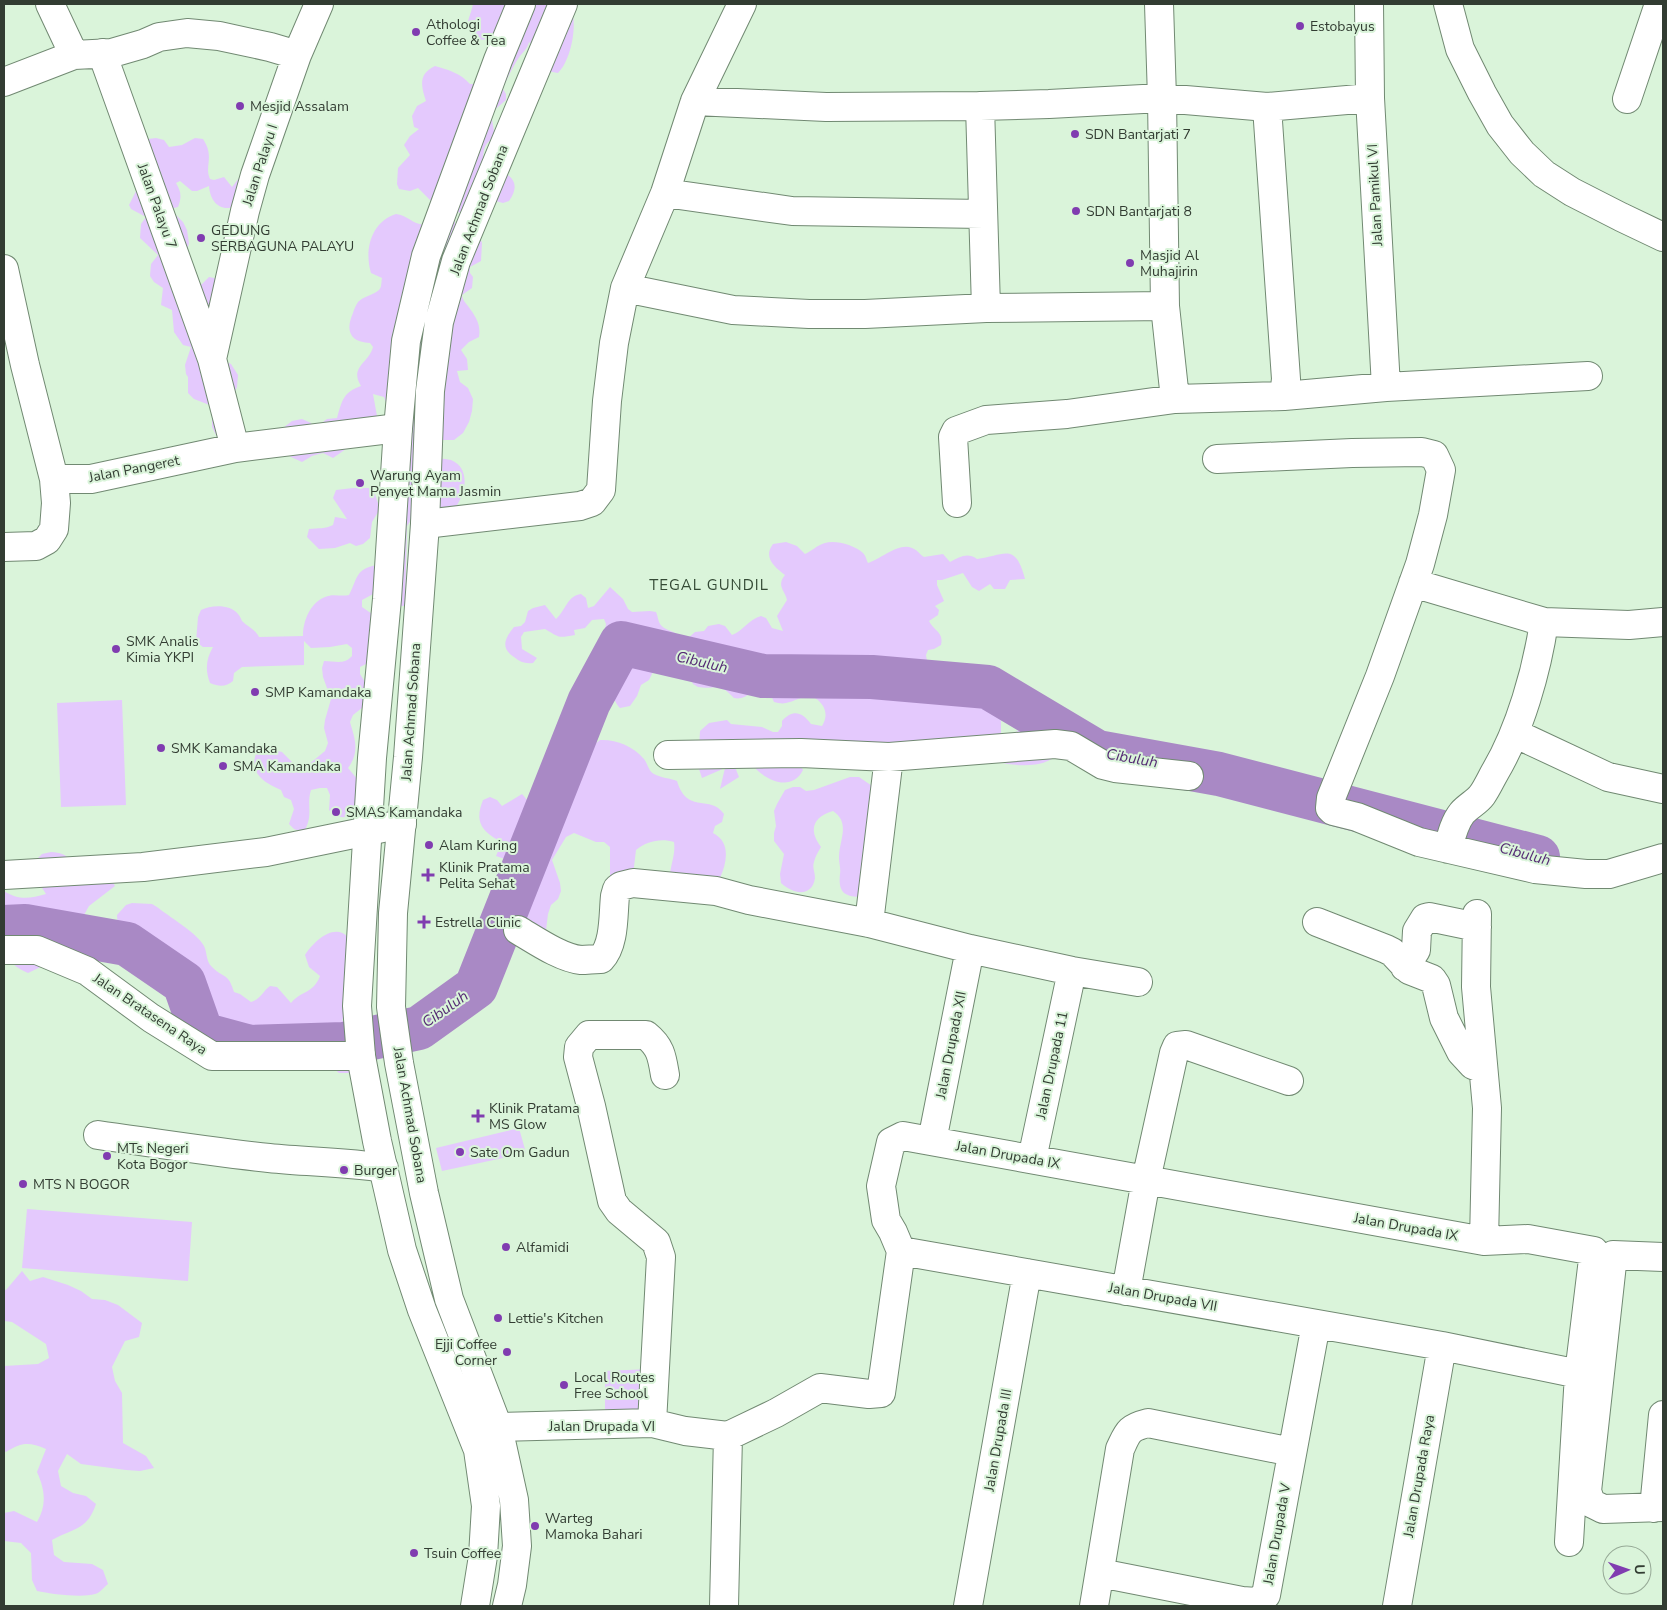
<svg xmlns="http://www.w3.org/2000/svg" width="1667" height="1610" font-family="'Nunito Sans',sans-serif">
<rect width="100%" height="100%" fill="#daf4da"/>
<path fill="#e4c9fd" d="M473,4H560L573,15C576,32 570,61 558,73L547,71L533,46L529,42C527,49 524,51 520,56C516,61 504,84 503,89L506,94V100L491,113L495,138C483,142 483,153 483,165C501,170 526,177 509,201L503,203L492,200L464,214L458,212L455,217V234L480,238L482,243L481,261L470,267V273L473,277L472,288L462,295C463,301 465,302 468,306C476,317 481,324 479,337L469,342L461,350L467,359L468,370L457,371L460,382L468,388L473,399L472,411L469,422L463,433L454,440H442L434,432L427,459C434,459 444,458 451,460C471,468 466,494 455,508C453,511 449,514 446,516L420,501L411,508V520L407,526L405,606H399L388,408L384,397L373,394L377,416L376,428L333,458L323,453L312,456L302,462L291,457L282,450L283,428L292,421L302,419L311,423L318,432L322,427L323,422L327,419L337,418C342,401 343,392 361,386C349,367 369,363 373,347L370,343C350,342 345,331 353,313C354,309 356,305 358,302C364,296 373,295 379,290C382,287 381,282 382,278L371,273C364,250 371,222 396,214C408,215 415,227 427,224L434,204L418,188L410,191L399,189L397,184L398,168L410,155L404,145L410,136L419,129L414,127L412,116L417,106L426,101C421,86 418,74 435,66C449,70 460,73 470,84H475L496,36L491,39L478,40C460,29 470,20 473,4Z
M156,138L164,140L169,147L182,145L195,138L203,139C215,157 204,166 210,179L214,180L224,177L232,187L239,178L243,176L236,206C220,213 210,201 209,186L197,191H192L180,181L176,183C181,191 182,197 178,207L170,209L183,222L187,230L189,243L186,254L196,286L202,284L209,277L219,279L222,360L231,364L238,375L237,387L232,398L229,438L217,437L212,427V406L194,399L188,393V377L186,374L185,365L191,347L183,345L174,332L172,310L161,305L163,288L154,282L150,276L151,264L158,255L140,238L141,224L146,217L131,209L129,205L140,183L145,142L148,139Z
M353,488H369L375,494L380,509L372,522L370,538L363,544L356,546L350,543L335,548L319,549L307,537L309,529C319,528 325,529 333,525L335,517L347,519L333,498L336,490Z
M786,542L797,546L805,554C812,551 817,545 825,543C836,540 854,545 863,553C866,556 866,559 868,563C881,559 899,542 912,548C918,550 920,555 924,557L943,554L950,562C960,557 967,552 977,559C1004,556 1015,541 1025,579L1010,580L1005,589H994L990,584L979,591L972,587L963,573L942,580H937V585L944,601L935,606L939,610L938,615L929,621C934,631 944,632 941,645L934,649L928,650L926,655L927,661L934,670L951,695L969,694L977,701V706L996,693L1015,691L1019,694C1020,708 1006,709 996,705L995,711L1001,721V733L1005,736C1022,729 1034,724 1051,733L1054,757C1041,769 1008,766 992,760L900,770H848L799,764L803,770C792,793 763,780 752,764L735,767L739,777L720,789L725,768L702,778L698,766L700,731L709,723L727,720L731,724L762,727L773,732H778L782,726V721C793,709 802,712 811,724L822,726C826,720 827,713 823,706C811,688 799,701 786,703C782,704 778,703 774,702L769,691L765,687C752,687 748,701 734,698C718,681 718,690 698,687L693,684L688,672C677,674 667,681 659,671L654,670L649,680L641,685L637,696L630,706L620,708C615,703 611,693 614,686C616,683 620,680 621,676C624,669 620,641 615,634L610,633L605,629L606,624L604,619L592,620L585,628L574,630L575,635C558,638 560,638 545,629L524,632L521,637L522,649L537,658L533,663C525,664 520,662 514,657C500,648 505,638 514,627L521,626L525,622L528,611L533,608L545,605L556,619C566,610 567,596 581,594L586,598L588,608L594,606L610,587L623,599L628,609L632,612L650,611L656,612C658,616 658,621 660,624C664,630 673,631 679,635L680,640H686L695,632L704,631L708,626L719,624L725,626L732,635C743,631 748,620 761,616L766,618L772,628L783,631L777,616L787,600C785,590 776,586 785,575C774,567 763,557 773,544Z
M377,565V592L362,600V607L375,616L368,663L360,667V674L368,687L367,704L353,715L350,722C355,739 360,752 348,768L358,780L356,811C346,820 338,819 329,810L330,795L327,788H320L311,790C306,805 314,816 304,831L305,833L294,829L289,824L294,809L291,800L284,797L281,790C262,782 247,771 258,749L266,748L282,752L293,763L308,765L325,751L328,743L324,728L325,720L331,699L323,677L322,668L324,661C336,661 344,665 352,656V648L347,644L330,647L311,648L304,641V665L242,667L234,673L233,681C225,687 220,687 210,683C205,670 206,659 213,647H203L196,642L198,617L201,610C211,605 230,604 238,614C240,616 241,619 242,621C248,627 255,629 259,637L303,636C303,621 310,603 325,597C333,593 341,597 349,595C358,578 355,569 377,565Z
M122,700L126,805L61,807L57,703Z
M600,740C615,739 633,746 643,758C648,763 648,771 654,774C661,778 670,778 677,781C687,815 711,794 724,814L722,822L715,826L713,833C731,842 727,862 720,878L670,880C669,867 676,856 674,842C661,838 647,841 636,850L633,875L610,877V847L604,842H596L574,833L566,837L552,860L560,883L561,891L558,899L551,905L548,914L546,930L538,945L531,951H523C519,947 502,933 501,929C497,920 503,895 510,888C517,883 524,881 529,874L528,867L514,859H505L496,856L499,849L498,840C480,830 475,820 483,800L490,797L497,800L502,806L522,794C532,805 543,825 560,823C563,810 558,810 555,799C553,790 555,779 555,769C562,763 570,764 578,759C584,755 591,746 600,740Z
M850,777H859L878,790L862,897C844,897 838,892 840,874C841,869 839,863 839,858C839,840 851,823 833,811C813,817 808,830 821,847C818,852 815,857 814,862C812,867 815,872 815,878C812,898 793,894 781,883L780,874L784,854L774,841V833L776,826L774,811L777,804L785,790L793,787H800L806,791L814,790Z
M51,852C71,853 66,861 79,866C89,870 99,873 110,877L115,886L89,906L84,915L81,925L74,933C63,932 55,927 45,926L38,935L46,939L47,964L28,973C4,963 4,950 4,926C4,914 4,902 4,891C18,900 29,899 46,894L37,880L35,861L42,854Z
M132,903L152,904L157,907C167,915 196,933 202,943C208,950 205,961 212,967C224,979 228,972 234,992L240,994L251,1002C261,999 262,992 270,986L277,987L291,1003C302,990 313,994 320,976L309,967L305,955C313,942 334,922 348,937L345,1014L342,1020L347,1025V1033C342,1039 336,1042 332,1048L353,1073H339L333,1068L270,1043C260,1032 247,1036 237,1045L241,1058L191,1033L196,1007L182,1003L188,991L183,986L177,984L175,977L155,968V962L164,951L166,945C149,951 129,943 118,929L117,915L126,905Z
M519,1128L526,1153L442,1171L436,1148Z
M27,1209L192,1222L188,1281L22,1268Z
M22,1271L30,1281L43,1277L68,1285L81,1291L92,1299L105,1300L118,1305L142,1323L139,1337L125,1341L112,1367L115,1381L122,1393L123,1443L146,1456L154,1468L140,1471L126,1470L81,1464L67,1454L58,1471L61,1486L73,1493L86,1496L96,1504C87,1531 73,1528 52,1540L54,1555L64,1562L92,1564L103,1570L108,1584C104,1587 100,1593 95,1594C82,1598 51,1594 37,1591L32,1580L31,1553L21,1543L4,1541V1513L14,1511L37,1522C47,1505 45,1490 37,1472L46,1449C29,1442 22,1442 6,1452L4,1451V1366L38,1364L49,1358L46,1344L12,1322L4,1321V1289L6,1290Z
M650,1369L649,1424L605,1423V1371Z"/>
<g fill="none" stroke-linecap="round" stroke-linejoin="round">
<path stroke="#a989c5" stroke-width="44" d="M4,927L25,926L127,944L184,983L202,1034L250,1047L344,1044L419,1028L476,987L589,702L621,643L763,676L872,677L988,687L1097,752L1219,774L1538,857"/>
<g stroke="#718972" stroke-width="30">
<path id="minor" d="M50,4L74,55
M1159,4L1162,98L1165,306L1175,399
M1369,4L1370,98L1386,387
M1448,4L1460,49L1482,93L1500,125L1522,153L1544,174L1572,192L1621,217L1663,237
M102,53L212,359
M4,82L74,55L112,53L143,44L159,37L187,33L219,36L270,47L297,55
M1627,99L1659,4
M695,101L826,107L980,106L1049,104L1162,98L1267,107L1370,98
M980,106L986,308
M1267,107L1286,379L1284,396
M665,193L792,211L983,214
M4,269L25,365L54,479L56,503L54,529L47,540L36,546L4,547
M625,288L733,310L809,314H865L986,308L1165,306
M235,448L212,359L245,211L255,175L297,55L319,4
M1217,459L1352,453L1422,452L1434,455L1441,470L1433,515L1420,564L1380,676L1331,798L1330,808L1333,811L1357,817L1419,842L1535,869L1586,874H1609L1663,858
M54,479H91L235,448L398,428
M957,503L953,437L956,431L986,420L1067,414L1175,399L1284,396L1386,387L1588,376
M425,524L580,506L592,502L601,490L607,401L614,343L625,288L665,193L695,101L742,4
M1413,583L1544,622L1629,625L1663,622
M1514,733L1608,777L1663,789
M668,755L801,753L889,757L1055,744L1071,746L1103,765L1115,768L1189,776
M1448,849C1451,837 1454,823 1462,813C1468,806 1477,802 1482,795C1487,788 1491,779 1495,772C1520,730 1537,670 1544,622
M4,875L143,867L266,852L402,824
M1477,914L1476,987L1487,1108L1484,1241
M1317,922L1386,949L1392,952L1409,970L1432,979L1436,985L1444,1018L1461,1052L1473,1065L1483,1069
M869,923L889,757
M518,930C535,940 561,958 581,960C587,960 594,959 601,959C615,944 613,915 615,896L617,889L621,886L633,883L716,891L749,900L869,923L970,949L1072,971L1138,982
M4,950H37L87,971L151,1018L212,1056H361
M1405,967L1416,950L1417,931L1425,918L1429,917L1477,927
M98,1135C155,1143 212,1152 269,1158C307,1162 346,1162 384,1168
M932,1141L970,949
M1032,1159L1072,971
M901,1251L1442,1346L1579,1374
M1663,1257L1613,1255L1587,1491L1591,1503L1603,1509L1663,1507
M1126,1291L1146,1180L1174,1053L1177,1046L1186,1045L1289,1081
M652,1423L661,1257L656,1242L619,1211L612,1201L591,1106L578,1057L579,1047L589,1035H646C661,1047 662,1057 665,1075
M498,1427L652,1423L685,1431L728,1436L776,1413L820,1388L869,1394L881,1393L901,1251L893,1232L886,1220L881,1186L891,1142L903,1136L1484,1241L1528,1239L1594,1251L1579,1374L1569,1542
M1654,1508L1663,1415
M1100,1573L1242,1601L1257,1602L1266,1595L1316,1324
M724,1606L728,1436
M968,1606L1027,1273
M1094,1606L1120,1449C1128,1432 1128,1428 1148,1423L1292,1452
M1397,1606L1442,1346"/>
</g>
<g stroke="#718972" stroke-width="30">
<path id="primary" d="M475,1606L483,1556L486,1506L478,1450L422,1310L402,1250L377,1141L361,1056L357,1006L372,758L387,599L398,428L406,341L426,256L498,60L521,4
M507,1606L512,1585L517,1546L514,1500L498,1427L449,1299L424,1193L399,1063L391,1007L393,913L408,757L425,524L430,391L439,322L456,261L563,4"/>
</g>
<use href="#minor" stroke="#fff" stroke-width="28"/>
<use href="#primary" stroke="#fff" stroke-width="28"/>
</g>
<g fill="#803cb0" stroke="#daf4da" stroke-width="2">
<circle cx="1300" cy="26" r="5"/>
<circle cx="416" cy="32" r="5"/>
<circle cx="240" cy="106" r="5"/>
<circle cx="1075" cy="134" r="5"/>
<circle cx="1076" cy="211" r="5"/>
<circle cx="201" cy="238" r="5"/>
<circle cx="1130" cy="263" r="5"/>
<circle cx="360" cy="483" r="5"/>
<circle cx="116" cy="649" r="5"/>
<circle cx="255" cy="692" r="5"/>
<circle cx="161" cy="748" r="5"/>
<circle cx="223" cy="766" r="5"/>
<circle cx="336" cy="812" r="5"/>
<circle cx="429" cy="845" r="5"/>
<path d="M425.5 867.5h5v5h5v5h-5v5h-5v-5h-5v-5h5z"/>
<path d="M421.5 914.5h5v5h5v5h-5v5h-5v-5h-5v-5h5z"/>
<path d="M475.5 1108.5h5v5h5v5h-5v5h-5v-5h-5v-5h5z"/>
<circle cx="460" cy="1152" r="5"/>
<circle cx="107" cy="1156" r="5"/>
<circle cx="344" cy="1170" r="5"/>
<circle cx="23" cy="1184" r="5"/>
<circle cx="506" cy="1247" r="5"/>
<circle cx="498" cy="1318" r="5"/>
<circle cx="507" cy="1352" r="5"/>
<circle cx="564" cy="1385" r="5"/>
<circle cx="535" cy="1526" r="5"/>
<circle cx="414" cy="1553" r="5"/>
</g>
<g text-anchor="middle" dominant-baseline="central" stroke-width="4" stroke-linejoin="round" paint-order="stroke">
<g font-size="14" fill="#323c32" stroke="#daf4da" text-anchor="start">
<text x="426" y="24">Athologi<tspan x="426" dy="16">Coffee &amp; Tea</tspan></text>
<text x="1310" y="26">Estobayus</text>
<text x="250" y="106">Mesjid Assalam</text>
<text x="1085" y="134">SDN Bantarjati 7</text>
<text x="1086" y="211">SDN Bantarjati 8</text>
<text x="211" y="230">GEDUNG<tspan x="211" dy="16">SERBAGUNA PALAYU</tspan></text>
<text x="1140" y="255">Masjid Al<tspan x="1140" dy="16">Muhajirin</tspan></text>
<text x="370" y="475">Warung Ayam<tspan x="370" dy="16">Penyet Mama Jasmin</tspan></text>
<text x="126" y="641">SMK Analis<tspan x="126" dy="16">Kimia YKPI</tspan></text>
<text x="265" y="692">SMP Kamandaka</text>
<text x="171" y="748">SMK Kamandaka</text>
<text x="233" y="766">SMA Kamandaka</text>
<text x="346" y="812">SMAS Kamandaka</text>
<text x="439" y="845">Alam Kuring</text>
<text x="439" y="867">Klinik Pratama<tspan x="439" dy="16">Pelita Sehat</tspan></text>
<text x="435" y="922">Estrella Clinic</text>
<text x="489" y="1108">Klinik Pratama<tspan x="489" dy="16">MS Glow</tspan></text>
<text x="117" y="1148">MTs Negeri<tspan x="117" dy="16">Kota Bogor</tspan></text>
<text x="470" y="1152">Sate Om Gadun</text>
<text x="354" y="1170">Burger</text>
<text x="33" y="1184">MTS N BOGOR</text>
<text x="516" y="1247">Alfamidi</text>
<text x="508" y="1318">Lettie's Kitchen</text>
<text x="497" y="1344" text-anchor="end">Ejji Coffee<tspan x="497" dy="16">Corner</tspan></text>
<text x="574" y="1377">Local Routes<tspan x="574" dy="16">Free School</tspan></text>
<text x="545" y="1518">Warteg<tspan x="545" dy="16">Mamoka Bahari</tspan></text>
<text x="424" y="1553">Tsuin Coffee</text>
</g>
<g font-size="14" fill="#323c32" stroke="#daf4da">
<text transform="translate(260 165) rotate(-72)">Jalan Palayu I</text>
<text transform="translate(1375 195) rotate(-93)">Jalan Pamikul VI</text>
<text transform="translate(157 206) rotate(70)">Jalan Palayu 7</text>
<text transform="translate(479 210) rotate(-69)">Jalan Achmad Sobana</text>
<text transform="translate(134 469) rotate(-11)">Jalan Pangeret</text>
<text transform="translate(411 712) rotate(-86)">Jalan Achmad Sobana</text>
<text transform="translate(150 1014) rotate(34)">Jalan Bratasena Raya</text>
<text transform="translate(951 1045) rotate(-79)">Jalan Drupada XII</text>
<text transform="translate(1052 1065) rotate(-78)">Jalan Drupada 11</text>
<text transform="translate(410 1115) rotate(80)">Jalan Achmad Sobana</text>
<text transform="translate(1008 1155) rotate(10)">Jalan Drupada IX</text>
<text transform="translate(1406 1227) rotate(10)">Jalan Drupada IX</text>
<text transform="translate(1163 1297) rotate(10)">Jalan Drupada VII</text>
<text x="602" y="1426">Jalan Drupada VI</text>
<text transform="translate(998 1440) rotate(-80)">Jalan Drupada III</text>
<text transform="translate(1419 1476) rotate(-80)">Jalan Drupada Raya</text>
<text transform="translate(1277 1534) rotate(-80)">Jalan Drupada V</text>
</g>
<g font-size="15" letter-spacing="1" fill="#344a35" stroke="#daf4da">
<text x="709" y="585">TEGAL GUNDIL</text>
</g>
<g font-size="15" font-style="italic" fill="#552b74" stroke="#daf4da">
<text transform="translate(702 662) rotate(13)">Cibuluh</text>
<text transform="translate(1132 758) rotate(10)">Cibuluh</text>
<text transform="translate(1525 854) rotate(15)">Cibuluh</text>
<text transform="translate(445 1009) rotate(-35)">Cibuluh</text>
</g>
</g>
<rect width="1667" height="1610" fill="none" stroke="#323c32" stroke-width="10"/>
<g transform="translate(1627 1570) rotate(88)"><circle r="24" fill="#daf4da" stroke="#97aa97"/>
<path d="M0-4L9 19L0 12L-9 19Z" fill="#803cb0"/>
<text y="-8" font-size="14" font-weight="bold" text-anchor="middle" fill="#323c32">U</text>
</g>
</svg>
